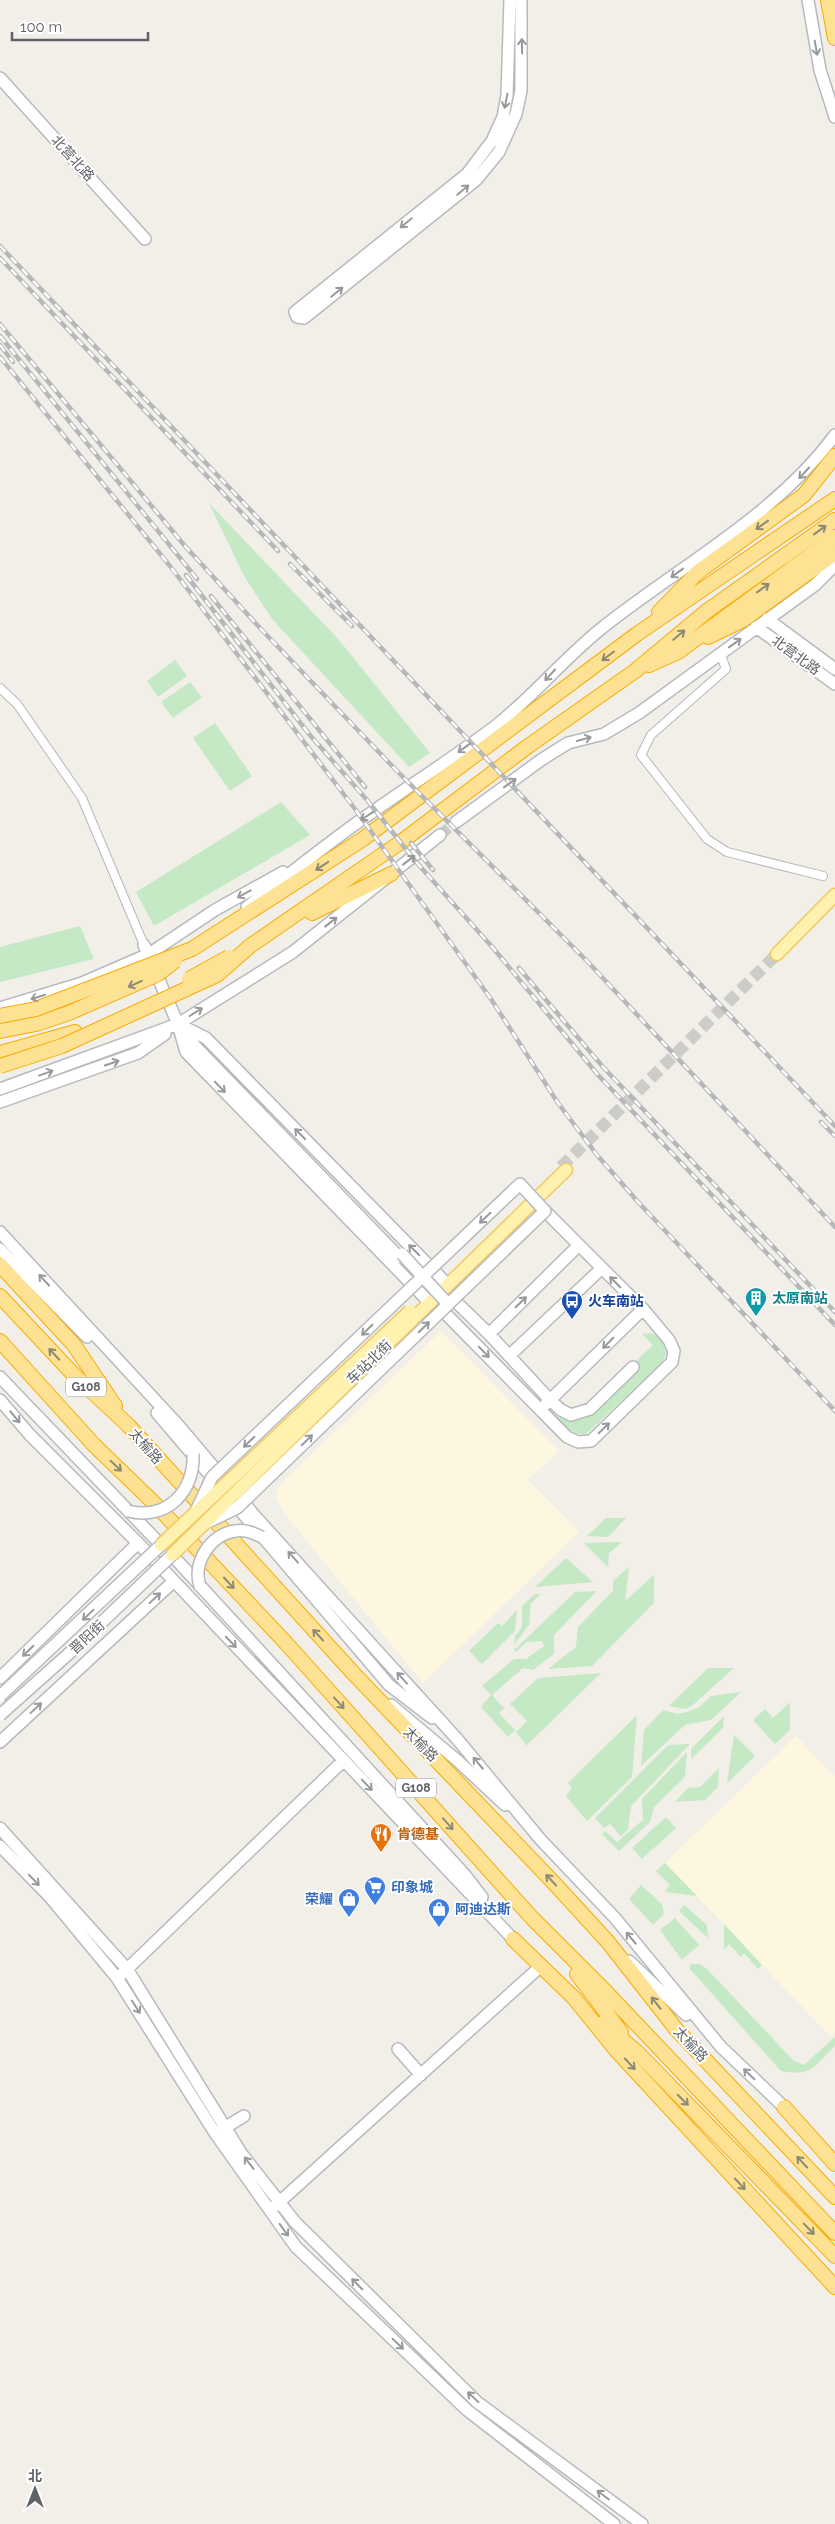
<svg xmlns="http://www.w3.org/2000/svg" width="835" height="2524" font-family="Raleway,'Noto Sans SC',sans-serif">
<rect width="100%" height="100%" fill="#f1efe8"/>
<path fill="#fef7e0" d="M441,1331L559,1451L528,1480L579,1532L423,1683L284,1513L276,1497L278,1488L296,1469Z
M796,1736L833,1776L835,1775V2033L831,2037L665,1863Z"/>
<path fill="#c5e8c5" d="M209,503L339,640L430,753L409,767L272,619L244,576Z
M175,660L187,676L158,697L147,681Z
M190,682L202,697L173,718L161,702Z
M215,723L252,776L230,791L193,738Z
M281,802L310,835L154,926L136,892Z
M80,926L94,959L0,982V947Z
M652,1333L664,1342L666,1353L663,1362L586,1434C572,1436 565,1426 557,1417L559,1414L579,1419L594,1412L633,1364L653,1345L642,1334Z
M606,1518H626L608,1537L587,1536Z
M622,1542L609,1553L608,1567L584,1543Z
M566,1558L593,1582L535,1587Z
M629,1567L625,1601L654,1575V1603L592,1666L548,1669L576,1647L578,1627L613,1591V1581Z
M597,1591L554,1635V1654L533,1670L523,1668L492,1695L504,1708L499,1713L515,1730L508,1737L481,1707L491,1695L482,1686L514,1659H526L544,1646L542,1641L526,1642L516,1652L514,1650L575,1592Z
M535,1594H541L531,1603L529,1625L514,1645L515,1636L522,1627V1606Z
M517,1610L515,1631L482,1664L469,1651L498,1623L502,1626Z
M708,1668H734L694,1704L686,1709L669,1706Z
M601,1673L527,1745V1746L516,1732L527,1721L510,1704L538,1678Z
M741,1692L711,1720L685,1725L641,1766L644,1730L663,1710L677,1714L687,1712L699,1707L711,1696Z
M790,1702V1730L775,1744L753,1720L765,1709L773,1718Z
M637,1715L632,1777L587,1821L566,1796L572,1788L568,1783Z
M724,1716L723,1728L691,1759V1749Z
M734,1735L755,1756L727,1783Z
M690,1744L631,1806L628,1830L621,1836L610,1824L604,1828L595,1818L668,1745Z
M687,1752L685,1777L654,1807L650,1822L619,1851L602,1834L605,1831L617,1842L643,1820L642,1799Z
M719,1768L718,1787L705,1800L675,1802L688,1788L700,1787Z
M666,1817L676,1828L642,1859L632,1848Z
M665,1863L697,1896L665,1892L670,1885L656,1871Z
M641,1885L662,1904L664,1914L653,1925L629,1899Z
M684,1905L707,1925L708,1938L679,1911Z
M675,1918L699,1945L682,1960L660,1930Z
M724,1924L762,1965L758,1969L744,1953L741,1957L729,1944L724,1950Z
M691,1964H700L707,1969L794,2061L804,2065L835,2037V2046C814,2066 812,2077 781,2071L689,1968Z"/>
<g fill="none" stroke-linecap="round" stroke-linejoin="round">
<path stroke="#ccccc8" stroke-width="11" stroke-dasharray="11 5.5" stroke-linecap="butt" d="M440,835L456,822"/>
<path stroke="#ccccc8" stroke-width="12" stroke-dasharray="12 6" stroke-linecap="butt" d="M561,1167L777,954"/>
<g stroke="#b5b8bc" stroke-width="10">
<path id="street" d="M720,653L726,669L651,735L641,755L707,839L727,852L823,876
M0,688L17,704L82,798L144,945"/>
</g>
<g stroke="#b6babf" stroke-width="14">
<path id="secondary" d="M510,0L507,95L503,117L492,141L467,174L295,312L297,317L304,318L476,180L499,152L516,114L521,91V0
M808,0L820,70L835,117
M0,78L145,239
M767,619L835,669
M756,627L835,684
M456,822L541,760L568,743L604,734L639,713L815,585L835,565
M247,907C281,881 313,855 347,830C395,795 445,764 493,728C532,698 563,659 602,628C680,566 775,516 835,435
M144,945L178,1024L186,1052L430,1303
M0,1008L82,983L149,954L215,910L283,872
M178,1024L206,1038L448,1285
M184,1031L195,1046L399,1257
M0,1089L178,1024L293,952L440,835
M0,1102L138,1053L165,1034
M0,1232L179,1426L254,1515L458,1740L540,1839L615,1918L721,2047L784,2107
M579,1245L489,1334L550,1400L561,1410L571,1415L590,1409L633,1367
M0,1249L87,1337
M453,1299L489,1334
M442,1310L567,1437L578,1442L591,1441L672,1362L674,1351L669,1340L643,1309L545,1211
M509,1356L602,1268
M0,1377L161,1545
M0,1400L30,1435L138,1543L513,1939
M546,1404L643,1309
M157,1413L389,1685L432,1718
M172,1555L465,1875L482,1897
M0,1678L138,1543
M391,1705L458,1761L505,1805
M0,1742L174,1581
M0,1828L127,1969L241,2153L295,2222L477,2402L642,2524
M0,1846L50,1897L117,1978L215,2133L296,2247L467,2410L614,2524
M629,1961L686,2015
M122,1974L344,1760
M398,2049L421,2075
M221,2130L244,2116
M275,2206L541,1966"/>
</g>
<g stroke="#f2c960" stroke-width="15">
<path id="primary" d="M777,954L835,895
M415,1317L566,1170"/>
</g>
<g stroke="#f9ab00" stroke-width="16">
<path id="highway" d="M828,0L835,38
M659,612L698,572L804,495L835,456
M708,637L743,620L835,553
M649,665L678,652L835,537
M312,913L391,874
M250,946L401,842L527,747L635,671L707,611L835,520
M192,949L363,839L637,634L835,499
M0,1031L36,1024L69,1013
M0,1053L75,1032
M0,1265L74,1345L115,1406
M0,1296L74,1375L128,1425L354,1674L553,1882L608,1942L676,2029L835,2197
M0,1341L94,1445L154,1503L286,1643L532,1918L606,1992L835,2233
M513,1939L574,1998L616,2050L835,2287
M577,1974L621,2032
M603,2023L637,2052L835,2256
M784,2107L835,2164"/>
</g>
<use href="#street" stroke="#fff" stroke-width="8"/>
<use href="#secondary" stroke="#fff" stroke-width="11"/>
<use href="#primary" stroke="#fff2af" stroke-width="12"/>
<use href="#highway" stroke="#fde293" stroke-width="14"/>
<g stroke="#b6b7b8" stroke-width="4.5">
<path id="rail" d="M0,246L835,1126
M0,258L278,551
M0,324L185,546L260,628L397,771L587,961L835,1227
M0,336L197,579
M0,345L13,362
M0,357L170,566L355,809L491,999L558,1103L597,1155L639,1203L835,1411
M290,564L352,626
M186,575L309,734L367,800L417,863L494,949L598,1075L835,1325
M211,596L365,787
M411,843L433,870
M519,968L603,1067L835,1312
M821,1122L835,1136"/>
</g>
<use href="#rail" stroke="#fff" stroke-width="2.5" stroke-dasharray="8" stroke-linecap="butt"/>
<g stroke="#b6babf" stroke-width="14" stroke-linecap="butt">
<path id="secondary-bridge" d="M402,1254L448,1304
M128,1511C167,1521 195,1491 193,1454
M196,1511L212,1477L520,1184L545,1211L237,1508L208,1522
M200,1586C192,1563 210,1535 235,1531C245,1529 253,1533 262,1537
M0,1696L161,1545
M0,1715L74,1649L172,1555"/>
</g>
<g stroke="#f2c960" stroke-width="15" stroke-linecap="butt">
<path id="primary-bridge" d="M161,1545L410,1311
M172,1555L413,1319"/>
</g>
<g stroke="#f9ab00" stroke-width="16" stroke-linecap="butt">
<path id="highway-bridge" d="M189,979L229,957
M69,1013L158,974L175,961
M0,1016L36,1009L192,949
M0,1066L62,1046L217,975L250,946"/>
</g>
<use href="#secondary-bridge" stroke="#fff" stroke-width="11"/>
<use href="#primary-bridge" stroke="#fff2af" stroke-width="12"/>
<use href="#highway-bridge" stroke="#fde293" stroke-width="14"/>
</g>
<defs><path id="oneway-shaft" d="M-6 0H5M1.5-3L5.5 0L1.5 3" fill="none" stroke-width="1.6" stroke-linecap="round" stroke-linejoin="round" transform="scale(1.25)"/></defs>
<g stroke="#979a9d">
<use href="#oneway-shaft" transform="translate(522 46) rotate(-91)"/>
<use href="#oneway-shaft" transform="translate(816 48) rotate(80)"/>
<use href="#oneway-shaft" transform="translate(506 101) rotate(101)"/>
<use href="#oneway-shaft" transform="translate(463 190) rotate(-40)"/>
<use href="#oneway-shaft" transform="translate(406 223) rotate(141)"/>
<use href="#oneway-shaft" transform="translate(337 292) rotate(-39)"/>
<use href="#oneway-shaft" transform="translate(804 473) rotate(133)"/>
<use href="#oneway-shaft" transform="translate(677 573) rotate(144)"/>
<use href="#oneway-shaft" transform="translate(735 643) rotate(-36)"/>
<use href="#oneway-shaft" transform="translate(550 675) rotate(133)"/>
<use href="#oneway-shaft" transform="translate(584 739) rotate(-15)"/>
<use href="#oneway-shaft" transform="translate(464 748) rotate(144)"/>
<use href="#oneway-shaft" transform="translate(510 783) rotate(-36)"/>
<use href="#oneway-shaft" transform="translate(367 816) rotate(146)"/>
<use href="#oneway-shaft" transform="translate(409 860) rotate(-38)"/>
<use href="#oneway-shaft" transform="translate(244 894) rotate(151)"/>
<use href="#oneway-shaft" transform="translate(331 922) rotate(-38)"/>
<use href="#oneway-shaft" transform="translate(38 997) rotate(162)"/>
<use href="#oneway-shaft" transform="translate(196 1012) rotate(-32)"/>
<use href="#oneway-shaft" transform="translate(112 1063) rotate(-19)"/>
<use href="#oneway-shaft" transform="translate(46 1073) rotate(-20)"/>
<use href="#oneway-shaft" transform="translate(220 1087) rotate(46)"/>
<use href="#oneway-shaft" transform="translate(300 1134) rotate(-135)"/>
<use href="#oneway-shaft" transform="translate(485 1218) rotate(136)"/>
<use href="#oneway-shaft" transform="translate(414 1250) rotate(-135)"/>
<use href="#oneway-shaft" transform="translate(44 1280) rotate(-133)"/>
<use href="#oneway-shaft" transform="translate(615 1282) rotate(-135)"/>
<use href="#oneway-shaft" transform="translate(521 1302) rotate(-44)"/>
<use href="#oneway-shaft" transform="translate(424 1327) rotate(-44)"/>
<use href="#oneway-shaft" transform="translate(367 1330) rotate(136)"/>
<use href="#oneway-shaft" transform="translate(608 1343) rotate(135)"/>
<use href="#oneway-shaft" transform="translate(484 1352) rotate(46)"/>
<use href="#oneway-shaft" transform="translate(15 1417) rotate(50)"/>
<use href="#oneway-shaft" transform="translate(604 1428) rotate(-44)"/>
<use href="#oneway-shaft" transform="translate(307 1440) rotate(-44)"/>
<use href="#oneway-shaft" transform="translate(249 1442) rotate(136)"/>
<use href="#oneway-shaft" transform="translate(293 1557) rotate(-132)"/>
<use href="#oneway-shaft" transform="translate(155 1598) rotate(-43)"/>
<use href="#oneway-shaft" transform="translate(88 1615) rotate(137)"/>
<use href="#oneway-shaft" transform="translate(231 1642) rotate(46)"/>
<use href="#oneway-shaft" transform="translate(28 1651) rotate(136)"/>
<use href="#oneway-shaft" transform="translate(402 1678) rotate(-132)"/>
<use href="#oneway-shaft" transform="translate(36 1708) rotate(-43)"/>
<use href="#oneway-shaft" transform="translate(478 1763) rotate(-130)"/>
<use href="#oneway-shaft" transform="translate(367 1785) rotate(46)"/>
<use href="#oneway-shaft" transform="translate(34 1880) rotate(46)"/>
<use href="#oneway-shaft" transform="translate(631 1938) rotate(-130)"/>
<use href="#oneway-shaft" transform="translate(136 2007) rotate(57)"/>
<use href="#oneway-shaft" transform="translate(749 2074) rotate(-136)"/>
<use href="#oneway-shaft" transform="translate(249 2163) rotate(-128)"/>
<use href="#oneway-shaft" transform="translate(284 2230) rotate(54)"/>
<use href="#oneway-shaft" transform="translate(357 2284) rotate(-135)"/>
<use href="#oneway-shaft" transform="translate(398 2344) rotate(44)"/>
<use href="#oneway-shaft" transform="translate(473 2397) rotate(-137)"/>
<use href="#oneway-shaft" transform="translate(603 2495) rotate(-143)"/>
</g>
<g stroke="#8e8975">
<use href="#oneway-shaft" transform="translate(762 525) rotate(144)"/>
<use href="#oneway-shaft" transform="translate(820 530) rotate(-36)"/>
<use href="#oneway-shaft" transform="translate(763 588) rotate(-36)"/>
<use href="#oneway-shaft" transform="translate(679 635) rotate(-40)"/>
<use href="#oneway-shaft" transform="translate(608 656) rotate(143)"/>
<use href="#oneway-shaft" transform="translate(322 866) rotate(147)"/>
<use href="#oneway-shaft" transform="translate(135 984) rotate(156)"/>
<use href="#oneway-shaft" transform="translate(54 1354) rotate(-133)"/>
<use href="#oneway-shaft" transform="translate(116 1466) rotate(44)"/>
<use href="#oneway-shaft" transform="translate(229 1583) rotate(47)"/>
<use href="#oneway-shaft" transform="translate(318 1635) rotate(-133)"/>
<use href="#oneway-shaft" transform="translate(339 1703) rotate(48)"/>
<use href="#oneway-shaft" transform="translate(448 1824) rotate(48)"/>
<use href="#oneway-shaft" transform="translate(551 1880) rotate(-133)"/>
<use href="#oneway-shaft" transform="translate(656 2003) rotate(-128)"/>
<use href="#oneway-shaft" transform="translate(630 2064) rotate(47)"/>
<use href="#oneway-shaft" transform="translate(683 2100) rotate(45)"/>
<use href="#oneway-shaft" transform="translate(802 2162) rotate(-133)"/>
<use href="#oneway-shaft" transform="translate(740 2184) rotate(47)"/>
<use href="#oneway-shaft" transform="translate(809 2229) rotate(46)"/>
</g>
<defs>
<g id="building-pin" transform="scale(1.125)"><path d="M0 17L-7.5 6A9.5 9.5 0 1 1 7.5 6Z" fill="#0f9aa8" stroke="#fff"/><path d="M-4-6H4V6H1V3H-1V6H-4ZM-2.5-4.3h1.7v1.8h-1.7ZM.8-4.3h1.7v1.8H.8ZM-2.5-1h1.7V.8h-1.7ZM.8-1h1.7V.8H.8Z" fill="#fff"/></g>
<g id="bus-pin" transform="scale(1.125)"><path d="M0 17L-7.5 6A9.5 9.5 0 1 1 7.5 6Z" fill="#1a4fb4" stroke="#fff"/><path d="M-5-6H5V4H4V6H2V4H-2V6H-4V4H-5ZM-3.5-4V0h7V-4ZM-3.5 1.2v1.5H-2V1.2ZM2 1.2v1.5H3.5V1.2Z" fill="#fff"/></g>
<g id="restaurant-pin" transform="scale(1.125)"><path d="M0 17L-7.5 6A9.5 9.5 0 1 1 7.5 6Z" fill="#e8710a" stroke="#fff"/><path d="M-5-6h1v4h1v-4h1v4h1v-4h1v5L-1.5 .5V6h-2V.5L-5-1ZM5-6V6H3V1.5H1.5Q1.5-4 5-6Z" fill="#fff"/></g>
<g id="supermarket-pin" transform="scale(1.125)"><path d="M0 17L-7.5 6A9.5 9.5 0 1 1 7.5 6Z" fill="#3f7fe0" stroke="#fff"/><path d="M-6-5.5h2.5l.6 2H6L4.5 2H-2.5L-4.4-4H-6ZM-1.5 3.2a1.3 1.3 0 1 0 .1 0ZM3 3.2a1.3 1.3 0 1 0 .1 0Z" fill="#fff"/></g>
<g id="shop-pin" transform="scale(1.125)"><path d="M0 17L-7.5 6A9.5 9.5 0 1 1 7.5 6Z" fill="#3f7fe0" stroke="#fff"/><path d="M-5-2.5h2.3a2.7 3.5 0 0 1 5.4 0H5L5.5 6h-11ZM-1.5-2.5h3a1.5 2.3 0 0 0-3 0Z" fill="#fff"/></g>
</defs>
<g fill-rule="evenodd">
<use href="#building-pin" x="756" y="1298"/>
<use href="#bus-pin" x="572" y="1301"/>
<use href="#restaurant-pin" x="381" y="1834"/>
<use href="#supermarket-pin" x="375" y="1887"/>
<use href="#shop-pin" x="349" y="1899"/>
<use href="#shop-pin" x="439" y="1909"/>
</g>
<g text-anchor="middle" dominant-baseline="central" stroke-width="4" stroke-linejoin="round" paint-order="stroke">
<g fill="#fff" stroke="#8f9295" stroke-width="1">
<rect x="66" y="1377.5" width="40" height="19" rx="4"/>
<rect x="396" y="1778.5" width="40" height="19" rx="4"/>
</g>
<g font-size="12" font-weight="bold" fill="#5f6368">
<text x="86" y="1387">G108</text>
<text x="416" y="1788">G108</text>
</g>
<g font-size="14" fill="#5f6368" stroke="#fff">
<text transform="translate(73 158) rotate(48)">北营北路</text>
<text transform="translate(796 655) rotate(36)">北营北路</text>
<text transform="translate(369 1362) rotate(-44)">车站北街</text>
<text transform="translate(146 1446) rotate(49)">太榆路</text>
<text transform="translate(87 1637) rotate(-43)">晋阳街</text>
<text transform="translate(421 1744) rotate(46)">太榆路</text>
<text transform="translate(691 2044) rotate(47)">太榆路</text>
</g>
<g font-size="14" font-weight="bold" fill="#0d838f" stroke="#fff" text-anchor="start">
<text x="772" y="1298">太原南站</text>
</g>
<g font-size="14" font-weight="bold" fill="#164399" stroke="#fff" text-anchor="start">
<text x="588" y="1301">火车南站</text>
</g>
<g font-size="14" font-weight="bold" fill="#c56008" stroke="#fff" text-anchor="start">
<text x="397" y="1834">肯德基</text>
</g>
<g font-size="14" font-weight="bold" fill="#366cbe" stroke="#fff" text-anchor="start">
<text x="391" y="1887">印象城</text>
<text x="333" y="1899" text-anchor="end">荣耀</text>
<text x="455" y="1909">阿迪达斯</text>
</g>
</g>
<g transform="translate(35 2489)" stroke="#ffffff" stroke-width="4" paint-order="stroke">
<path d="M0-4L9 19L0 12L-9 19Z" fill="#5f6368"/>
<text y="-8" font-size="14" font-weight="bold" text-anchor="middle" fill="#5f6368">北</text>
</g>
<path d="M12 32v8h136v-8" fill="none" stroke="#5f6368" stroke-width="2.5"/>
<text x="20" y="32" font-size="15" fill="#5f6368" stroke="#ffffff" stroke-width="4" paint-order="stroke">100 m</text>
</svg>
